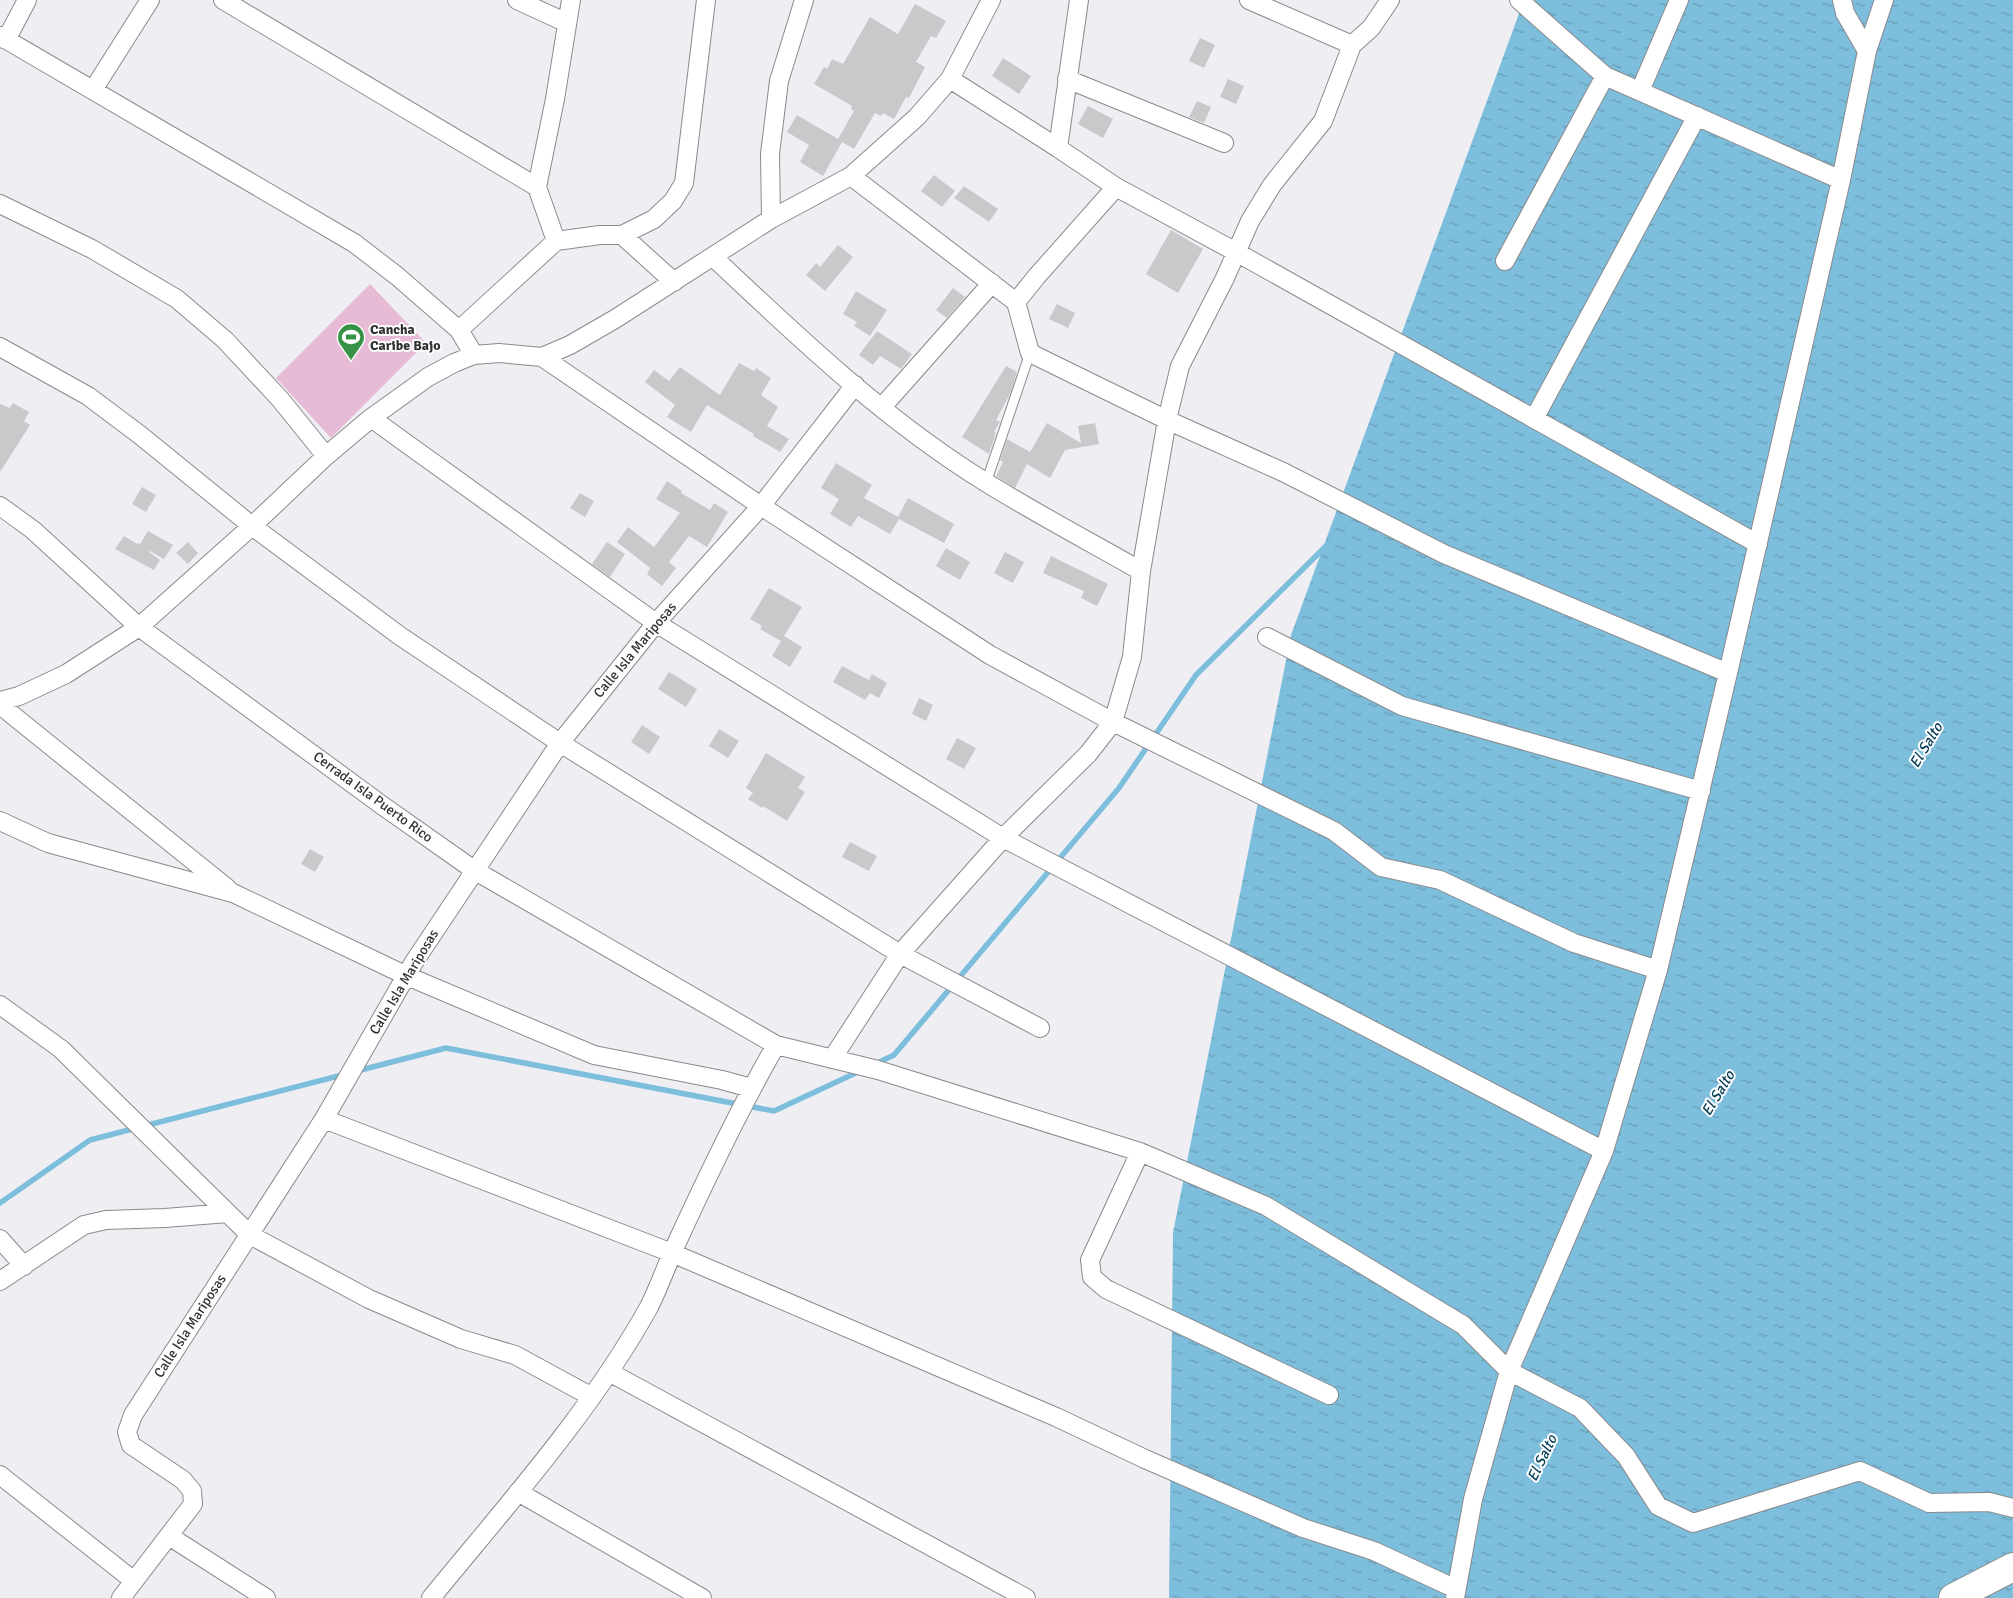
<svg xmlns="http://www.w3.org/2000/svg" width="2013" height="1598" font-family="Signika,sans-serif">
<defs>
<pattern id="water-ripples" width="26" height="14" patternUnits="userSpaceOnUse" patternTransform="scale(1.25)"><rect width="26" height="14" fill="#7dbedd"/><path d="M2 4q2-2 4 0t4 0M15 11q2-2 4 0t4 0" fill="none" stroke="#679bb4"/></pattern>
</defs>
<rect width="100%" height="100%" fill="#efeff3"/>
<path fill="#e7bad5" d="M370,284L426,343L331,438L276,378Z"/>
<path fill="url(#water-ripples)" d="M1524,0H2013V1598H1169L1173,1233L1291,635Z"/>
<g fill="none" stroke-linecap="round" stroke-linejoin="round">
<path stroke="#7dbedd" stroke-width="5.5" d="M873,1065L894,1055L1119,788L1196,675L1327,545
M357,1071L446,1048L774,1111L860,1071
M0,1203L90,1140L346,1074"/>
</g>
<path fill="#c7c9cb" d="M915,4L946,21L936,38L931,36L916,62L925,67L909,98L906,97L894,119L883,113L881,116L875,113L854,149L842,142L823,176L800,162L809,145L787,132L797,115L838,139L854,111L851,109L852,106L814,84L824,67L827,69L832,59L843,64L870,17L898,34Z
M1200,38L1215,45L1204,68L1189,61Z
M1003,58L1031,76L1019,94L992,76Z
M1228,79L1244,86L1236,104L1220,97Z
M1197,101L1211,107L1204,123L1189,117Z
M1088,106L1113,119L1103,138L1078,124Z
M934,175L955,191L942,207L921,191Z
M964,186L998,209L989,222L954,198Z
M1171,230L1203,249L1178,293L1146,274Z
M838,245L853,257L825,291L806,275L816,263L820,267Z
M953,288L965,297L947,318L936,310Z
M856,291L887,310L870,336L854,326L857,322L843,314Z
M1057,304L1075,313L1068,328L1049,319Z
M877,331L912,354L901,369L880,356L873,365L859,355Z
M739,363L754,371L756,368L771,378L761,395L778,407L767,426L789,439L780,452L753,436L754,434L707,405L691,432L667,417L675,405L645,382L654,370L669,381L680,367L720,395Z
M1006,366L1017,372L1010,394L996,420L1000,422L994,432L996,433L989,454L962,437Z
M13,403L29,412L24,421L30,425L0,472V404L10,408Z
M1047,423L1081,443L1078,426L1095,423L1099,444L1065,450L1050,478L1027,464L1015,488L996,476L1003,462L1000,460L1007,439L1030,452Z
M836,463L872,485L864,498L898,517L908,498L954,524L944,543L899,519L890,534L858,516L851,527L830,514L839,499L821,488Z
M667,481L682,491L681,493L710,510L714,503L728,512L707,547L689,536L669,562L676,568L662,586L647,574L650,568L617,542L628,527L654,547L680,513L656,499Z
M142,487L156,495L146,512L132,504Z
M580,493L594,501L585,517L570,508Z
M148,531L173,545L164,559L150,551L149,552L160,560L154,570L115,549L124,536L137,544L138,543L140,544Z
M188,542L198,553L188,564L176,553Z
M607,542L625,554L610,577L592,564Z
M946,548L970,562L960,580L936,566Z
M1005,552L1024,562L1013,583L994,573Z
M1051,556L1108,584L1097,606L1081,598L1084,591L1043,573Z
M769,588L802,607L784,636L802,647L790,667L772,656L781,641L760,629L762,626L750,619Z
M842,666L869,680L872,674L887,683L879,698L870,693L865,700L833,682Z
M669,672L697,689L686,707L658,689Z
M919,698L933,705L926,721L912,714Z
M642,725L660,737L649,754L631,742Z
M719,729L739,741L728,758L709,746Z
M957,738L976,748L964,769L946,759Z
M766,753L805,777L798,788L805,792L787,821L763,806L762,808L748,799L753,793L746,788Z
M850,842L877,856L869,871L842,857Z
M310,849L324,857L315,872L301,864Z"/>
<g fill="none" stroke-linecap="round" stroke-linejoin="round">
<g stroke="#8a8a8d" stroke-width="11">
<path id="service" d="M986,483L1030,353"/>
</g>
<g stroke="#8a8a8d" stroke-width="20">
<path id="minor" d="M223,0L537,187
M517,0L567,23
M1249,0L1352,45
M1390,0L1371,28L1352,45L1323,121L1272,185L1250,221L1225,278L1180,366L1167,420L1283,472L1444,554L1728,673
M1519,0L1605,76L1841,180
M1842,0L1845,13L1867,51
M0,36L354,243L397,276L459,330L474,355
M6,40L27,0
M950,79L1058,148
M1067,79L1224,143
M93,90L150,0
M1640,91L1679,0
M851,176L1016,302
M1116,187L1236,252L1758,544
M0,204L92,249L177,299L225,340L280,399L326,456
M771,219L770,154L779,81L804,0
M622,235L674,282
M556,241L600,235H622L654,219L673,201L684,183L706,0
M713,257C799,338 886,421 987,483C1037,514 1090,542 1141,571
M1505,261L1605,76
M459,330L556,241L537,187L555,99L571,0
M0,347L88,396L140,435L252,526L400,636L560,743L900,954L1040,1028
M542,357L761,506L990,655L1113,722L1334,831L1381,867L1440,880L1574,943L1658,970
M882,407L992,283
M371,418L656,623L1003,838L1604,1151
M1534,419L1697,116
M0,506L33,530L139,627L383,806L474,870L776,1045L878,1070L1140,1152L1266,1206L1463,1325L1509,1371L1580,1408L1626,1456L1658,1506L1693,1523L1860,1471L1929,1503L1989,1502L2013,1508
M1267,637L1402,706L1701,791
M0,701L19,696L66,674L139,627L252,526L326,456L371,418L428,377L454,363L474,355L499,353L542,357L570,345L615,319L771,219L851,176L917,117L950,79L991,0
M0,705L227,888
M0,821L48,843L233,893L407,976L594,1055L722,1080L751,1088
M0,1005L61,1049L250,1235L369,1299L461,1339L515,1355L592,1397
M832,1059L900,954L1003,838L1088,754L1113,722L1132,657L1141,571L1167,420L1030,353L1016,302L1037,276L1116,187L1058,148L1079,0
M324,1119L672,1253L1056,1417L1145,1459L1303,1528L1374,1551L1456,1589
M1140,1152L1090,1260L1092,1277L1106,1289L1329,1395
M0,1239L24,1266
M0,1281L84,1225L106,1220L165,1218L228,1213
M609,1372L1026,1598
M0,1475L134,1581
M518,1492L702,1598
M169,1536L266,1598
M121,1598L193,1504L192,1491L183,1480L131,1445L127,1432L133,1415L324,1119L414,962L560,743L656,623L761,506L855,385
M431,1598C507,1505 590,1413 649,1307C658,1289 665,1270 673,1251C705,1181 738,1111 776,1045
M1455,1598L1473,1499L1509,1371L1604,1151L1658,970L1728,673L1841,180L1867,51L1884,0"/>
</g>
<g stroke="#8a8a8d" stroke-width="30">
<path id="motorway" d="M1953,1598L2013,1567"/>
</g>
<use href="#service" stroke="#fff" stroke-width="9"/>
<use href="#minor" stroke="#fff" stroke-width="18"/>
<use href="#motorway" stroke="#fff" stroke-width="28"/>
</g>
<defs>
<g id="stadium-pin" transform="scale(1.4375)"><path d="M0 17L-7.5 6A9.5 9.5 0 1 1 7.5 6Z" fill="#369345" stroke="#fdfdff"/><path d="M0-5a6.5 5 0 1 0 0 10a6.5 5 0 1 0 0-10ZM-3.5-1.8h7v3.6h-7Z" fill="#fff"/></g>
</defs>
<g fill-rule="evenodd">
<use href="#stadium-pin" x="351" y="337"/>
</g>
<g text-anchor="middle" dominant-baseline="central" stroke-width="4" stroke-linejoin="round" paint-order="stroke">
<g font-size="14" font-weight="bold" fill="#303031" stroke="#fdfdff" text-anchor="start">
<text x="370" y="329">Cancha<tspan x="370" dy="16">Caribe Bajo</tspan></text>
</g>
<g font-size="14" fill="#303031" stroke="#fdfdff">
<text transform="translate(635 650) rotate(-50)">Calle Isla Mariposas</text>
<text transform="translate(373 797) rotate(36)">Cerrada Isla Puerto Rico</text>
<text transform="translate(404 982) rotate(-59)">Calle Isla Mariposas</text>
<text transform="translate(190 1326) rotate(-57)">Calle Isla Mariposas</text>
</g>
<g font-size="15" font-style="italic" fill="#033d53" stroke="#fdfdff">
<text transform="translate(1926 745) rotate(-59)">El Salto</text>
<text transform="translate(1718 1093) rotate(-59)">El Salto</text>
<text transform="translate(1542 1458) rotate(-64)">El Salto</text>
</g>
</g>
</svg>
